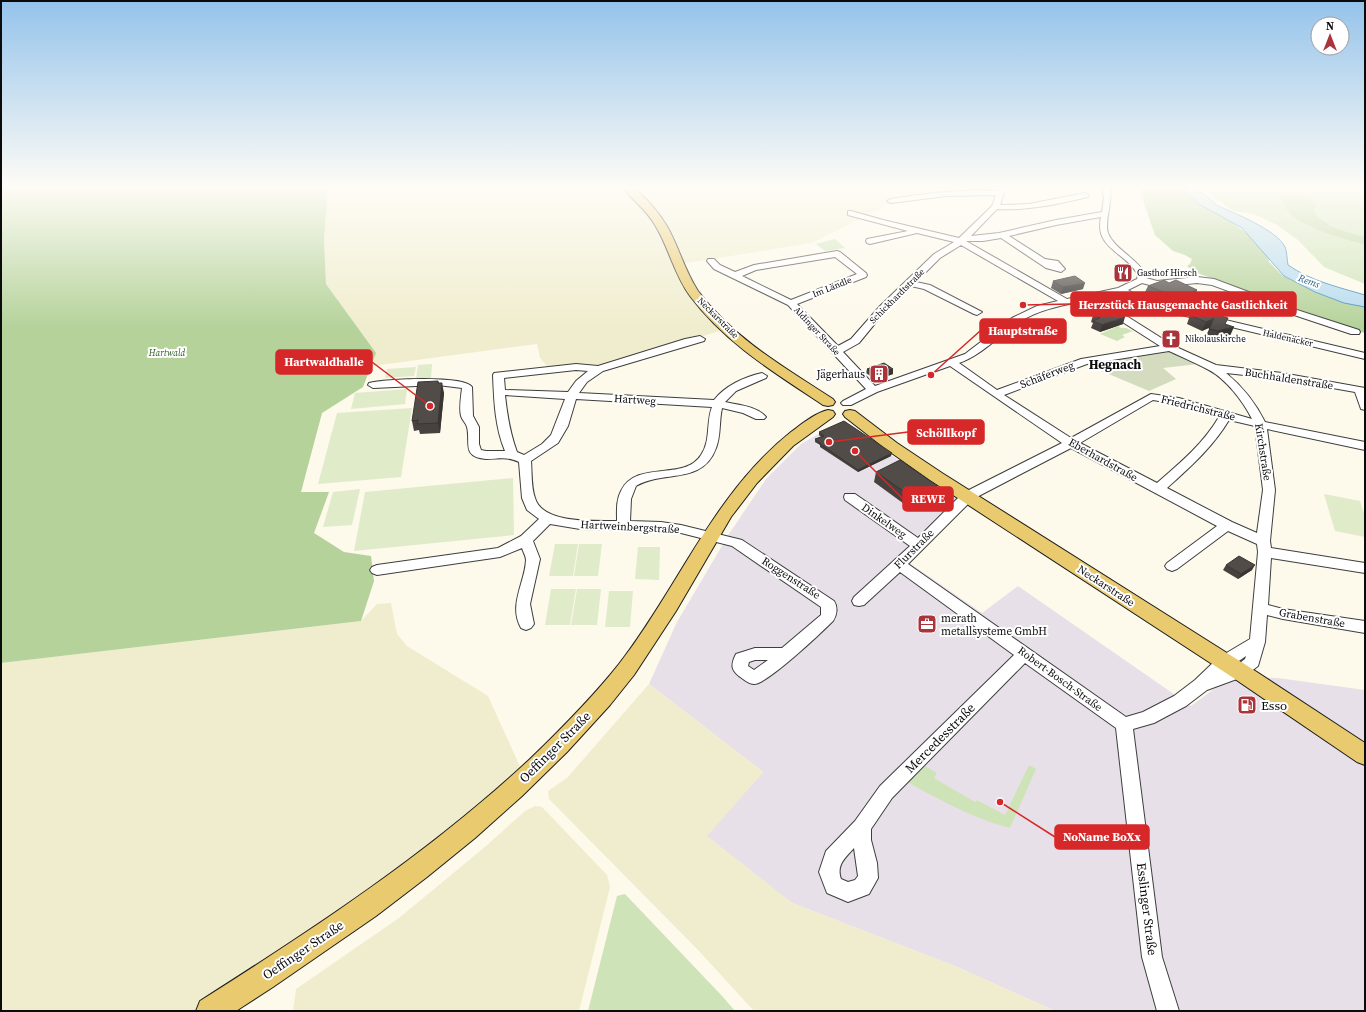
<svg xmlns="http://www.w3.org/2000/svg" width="1366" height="1012" font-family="'Source Serif 4',serif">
<rect width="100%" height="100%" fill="#fdf9eb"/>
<path fill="#e8e0e9" d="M843,423L968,506L922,546L908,562L982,613L1018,586L1191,706L1230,677L1278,678L1365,690V1011H1055L957,967L792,903L706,836L763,772L649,684L677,622L729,534L766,479L801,444L820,433Z"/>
<path fill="#f0edce" d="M328,186H928L933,190L907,195L812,243L680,264L679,278L701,310L722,330L600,369L548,367L540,358L537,344L372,366L374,351L326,284L324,241Z
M391,603L397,634L407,646L488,696L522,771L399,872L200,1011H1V663L361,621L377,604Z
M649,684L763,772L707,836L792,903L957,967L1055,1011H754L699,951L549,799L548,791L567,778Z
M535,806L542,807L607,875L610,887L579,1011H293L296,989L399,918L486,846L525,811Z"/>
<path fill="#cfe3b9" d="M1209,186H1358L1360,192L1365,195V237C1348,232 1325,227 1314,211L1317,205C1310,196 1294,194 1282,195L1280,198C1283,203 1286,210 1290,214C1308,230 1342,238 1365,245V284L1324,267L1298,240L1277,225L1254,214L1234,211L1214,198L1208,190Z
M835,239L845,248L825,251L816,244Z
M1118,326L1121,328H1126L1133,331L1122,335L1125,337L1117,341L1100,334Z
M918,762L937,773L934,778L975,802L977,800L1005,815L1029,765L1036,769L1010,828C976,820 932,796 902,779Z
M625,894L723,997L735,1011H588L617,896Z"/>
<path fill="#b4d29a" d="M1,186H328L324,240L326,284L376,353L363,387L322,413L301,492H329L314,533L344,552L371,556L374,581L361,621L1,663Z
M1138,186H1187L1222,216L1252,237L1268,253L1269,262L1283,276L1309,288L1365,304V333L1323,321L1195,272L1187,266L1190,264L1192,259L1185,255L1173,251L1155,235Z
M1283,195C1294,194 1309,196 1317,205L1314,211C1324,227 1348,232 1365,237V245C1342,238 1308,230 1290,214C1286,210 1283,203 1280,198Z"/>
<path fill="#d3dcbf" d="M1166,350L1198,364L1163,368L1176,379L1149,391L1085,364Z"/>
<path fill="#e0ebca" d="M432,364L431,378L416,379L418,365Z
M416,367L414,376L385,378L387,369Z
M407,389L405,404L351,409L355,393Z
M412,408L401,477L318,484L337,413Z
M513,478L514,535L354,551L365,492Z
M360,489L352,525L323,527L333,492Z
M1324,494L1360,501L1365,516V537L1335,531Z
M555,544H578L573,576H549Z
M579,544H602L598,576H574Z
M638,547H660L659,580L635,579Z
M551,589H576L570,625H545Z
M577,589H601L597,625H571Z
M609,591H633L630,627H605Z"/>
<path fill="#b6daef" stroke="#458ebd" d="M1184,186H1200L1199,191L1214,202L1216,205C1234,213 1277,230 1285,247C1287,251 1287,260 1288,265C1311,281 1338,287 1365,295V307L1344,303L1315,292L1284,276L1242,228L1197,203L1185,191Z"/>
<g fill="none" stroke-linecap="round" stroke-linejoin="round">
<g stroke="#3e3e3e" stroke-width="2">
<path id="minor" d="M998,186H1006L1000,205L1029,204L1085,193L1089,195L1088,197C1058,204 1028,211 997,209L971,236L999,233L1056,220L1102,212L1104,198L1102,186H1110C1113,202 1104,222 1108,233C1114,249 1137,258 1146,275V278L1157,281L1197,277L1214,279L1297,310L1359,330L1360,332L1359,334H1351L1291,314L1212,285L1197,283L1157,287L1142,283L1128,290L1138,296L1179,309L1365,353V359L1173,313L1132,300L1120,293L1098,298L1174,346L1216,365L1282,373L1365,388V410L1361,409L1355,392L1282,379L1226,373C1243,387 1255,402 1265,422L1365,442V450L1267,429L1275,490L1270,541L1271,548L1365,563V573L1271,558L1268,605L1283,609L1365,621V633L1283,619L1267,615L1265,642L1258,666L1245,676L1207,690L1186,706L1154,723L1133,729L1162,957L1179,1011H1157L1142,957L1116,728L1025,663L892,798L871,829V840L877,863L878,878L869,894L848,902L827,893L819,872L826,851L855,821L880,786L1014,655L900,572L864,605L859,606L854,605L852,601L854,597L910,546L845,500L844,497L845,494H855L918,538L963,493L1062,443L950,366L877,392L851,405H843L841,403L843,401L866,389L788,305L714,269L707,261L708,259H714L720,265L735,272L754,265L837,251L840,252L866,273L867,275L866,277L797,304L838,346L851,339L880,306L934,254L954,242L917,233L870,244L867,243L866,241L867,239L908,231L848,215V211H851L883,220L959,238L992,206L996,195L946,196L891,203L887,201L891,199C926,193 962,189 998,191ZM1101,217C1094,249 1126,252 1138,275L1137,279L1118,288L1067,299L966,241H983L1001,238L1046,268L1061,272L1065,269L1058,261L1045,259L1009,236L1056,225ZM961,245L1058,301L1037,306L1012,318L965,354L875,386L843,352L859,343L886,310L911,286L924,289L974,314L977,315L982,312L930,285L916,282L940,258ZM835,257L857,274L791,300L742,276L756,270ZM1088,300L1160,346L1081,359L997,390L959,363C982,355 998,336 1018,323C1038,309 1064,305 1088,300ZM1169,351C1182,357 1196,363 1209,370C1226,379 1243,401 1252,419L1179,398L1151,394L1071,438L1004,395L1087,364ZM1153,400L1176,404L1219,417C1203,444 1180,463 1157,483L1080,443ZM1229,420L1255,426L1263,490L1257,533L1232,522L1167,488C1190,467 1213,447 1229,420ZM1071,448L1217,526L1167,563L1165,566L1167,569L1172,571L1177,569L1228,531L1257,544L1258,552L1250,639L1218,658L1195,680L1174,696L1143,712L1126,717L908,564L973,499ZM1246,656L1245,659L1233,668L1226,670ZM854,848L858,876L855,880L848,882L841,879C836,865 845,858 854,848Z
M700,336L705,339L704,341L603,371L587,382L579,393L714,400C725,386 744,377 762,373L767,376L766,378L736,391L725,402C738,405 757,406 766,417L764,419H756L743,413L722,408C719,421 721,436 716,448C703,485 663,470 636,486L631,499L630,521L661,522L681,525L742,540L834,601C838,607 837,615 833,621C822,632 766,685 754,684C750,684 746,681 743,679C731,671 730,666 736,654L755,648H782L821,615V607L732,546L681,533L661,530L580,529L550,524L533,541L540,559L530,604L534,624L531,628L526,630L521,628C508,605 525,583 526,560C526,556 523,552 522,548L500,557L377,575L372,573L370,570L372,567L377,565L498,548L521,536L539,519L527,510L522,498L519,462C506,456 499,459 486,459C461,457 471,442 467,427C466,423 462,420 461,416C459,408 461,397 462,388L438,385L373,388L368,385L369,383C384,379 464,375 472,387L473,416L479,427V444L481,450L486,451H505C495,427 494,401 493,375L494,373L576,364L598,366L685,339ZM576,370L588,371L576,381L568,392L505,390L504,378ZM505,395L565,399L551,435L542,444L524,455L517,452C510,433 507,414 505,395ZM576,399L712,407C706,422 711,441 701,455C684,482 637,459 621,491C616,500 617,511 617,521C595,521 542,524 535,498C531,487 532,473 531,461L558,443L568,426ZM755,660H768L754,670L748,666L749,662Z"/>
</g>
<g stroke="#1c1c1c" stroke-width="2">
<path id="major" d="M621,186H632C646,198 659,212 668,228C679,248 685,271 698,291C733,338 785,368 833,399L835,402L833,405L828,406L823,405C775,373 725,343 690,296C674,274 669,248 655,225C646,209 632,200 621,186Z
M828,410L833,411L835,414L833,417L793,446L757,483L731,517L676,611L634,675L610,705L567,752L522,796L475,838L427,877L376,916L273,987L236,1011H196L200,1001C315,928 429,853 529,760C560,730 592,698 619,664C679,587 713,494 791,432C802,424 815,413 828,410Z
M850,410L855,411L897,443L942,473L1246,665L1365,743V765L1357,762L1232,677L930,480L886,449L845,417L843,414L845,411Z"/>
</g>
<use href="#minor" fill="#fff" fill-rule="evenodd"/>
<use href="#major" fill="#e9ca6f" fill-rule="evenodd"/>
</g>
<path fill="#47413f" d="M1053,281L1083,289L1061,294L1051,288Z
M1169,283L1197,290L1194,299L1174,306L1144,294L1148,286Z
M1093,315L1123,324L1100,332L1091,328L1093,323L1091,322Z
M1190,315L1225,324L1230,336L1214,341L1205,338L1210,327L1202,331L1187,324Z
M867,369H893V374L876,380L866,373Z
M438,381L444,393L440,433L420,434L419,430L414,431L412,421Z
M819,432L891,456L858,472L820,447V445L815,442V439L821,437L819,435Z
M876,472L937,486L935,496L911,509L874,482Z
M1226,565L1252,570L1238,579L1223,570Z"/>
<path fill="#393533" d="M1085,283L1083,289L1061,294L1063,287Z
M1197,290L1194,299L1174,306L1177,297Z
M1125,317L1123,324L1100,332L1102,325Z
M1214,318L1211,327L1202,331L1206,322Z
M1234,327L1230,336L1214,341L1218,331Z
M893,369V374L876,380V375Z
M442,383L444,393L440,433L438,423Z
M892,453L891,456L858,472V470Z
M937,486L935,496L911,509L913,498Z
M1255,565L1252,570L1238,579L1241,574Z"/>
<path fill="#524c49" stroke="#393533" d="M1075,276L1085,283L1063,287L1053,281Z
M1164,280L1169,283L1176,280L1197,290L1177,297L1148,286Z
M1112,309L1125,317L1102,325L1093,321L1100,318L1093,315Z
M1200,311L1228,318L1225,324L1234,327L1218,331L1209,329L1214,318L1206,322L1190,315Z
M884,363L893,369L876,375L867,369Z
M438,381V383H442L438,423L417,424L418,420L412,421L418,382Z
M844,421L892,453L858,470L820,444H821L815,439L824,436L819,432Z
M900,460L937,486L913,498L876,472Z
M1239,556L1255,565L1241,574L1226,565Z"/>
<linearGradient id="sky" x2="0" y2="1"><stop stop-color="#94c3eb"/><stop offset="0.57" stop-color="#fefcf6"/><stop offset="1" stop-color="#fefcf6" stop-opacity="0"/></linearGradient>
<rect width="1366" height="328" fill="url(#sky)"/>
<defs>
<g id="restaurant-square" transform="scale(1)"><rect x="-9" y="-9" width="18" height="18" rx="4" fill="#ab333a" stroke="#fff"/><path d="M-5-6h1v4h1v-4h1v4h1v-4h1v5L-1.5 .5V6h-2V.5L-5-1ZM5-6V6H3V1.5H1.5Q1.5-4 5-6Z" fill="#fff"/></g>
<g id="church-square" transform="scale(1)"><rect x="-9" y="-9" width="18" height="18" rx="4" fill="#ab333a" stroke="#fff"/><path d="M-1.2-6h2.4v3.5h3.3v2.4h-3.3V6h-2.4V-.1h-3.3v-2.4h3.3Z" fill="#fff"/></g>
<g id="building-square" transform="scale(1)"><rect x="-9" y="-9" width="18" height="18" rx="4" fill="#ab333a" stroke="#fff"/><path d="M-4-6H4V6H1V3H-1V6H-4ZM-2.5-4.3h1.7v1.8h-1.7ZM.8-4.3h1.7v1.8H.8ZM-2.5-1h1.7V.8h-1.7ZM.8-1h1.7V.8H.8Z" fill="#fff"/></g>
<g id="office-square" transform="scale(1)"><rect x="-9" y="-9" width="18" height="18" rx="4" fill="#ab333a" stroke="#fff"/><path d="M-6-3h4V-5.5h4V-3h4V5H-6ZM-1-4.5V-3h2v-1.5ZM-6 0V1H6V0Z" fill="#fff"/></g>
<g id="fuel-square" transform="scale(1)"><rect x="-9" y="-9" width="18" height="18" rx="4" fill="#ab333a" stroke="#fff"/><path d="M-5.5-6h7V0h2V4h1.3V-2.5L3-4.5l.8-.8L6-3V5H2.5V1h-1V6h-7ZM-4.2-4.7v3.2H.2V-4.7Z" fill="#fff"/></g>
</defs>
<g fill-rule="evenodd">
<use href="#restaurant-square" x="1123" y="273"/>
<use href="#church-square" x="1171" y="339"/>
<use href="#building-square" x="879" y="374"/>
<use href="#office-square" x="927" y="624"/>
<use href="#fuel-square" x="1247" y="705"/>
</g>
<g text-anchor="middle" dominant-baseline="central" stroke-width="4" stroke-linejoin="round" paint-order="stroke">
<g font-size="9" fill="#0b0b0b" stroke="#fff" text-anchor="start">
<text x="1137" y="273">Gasthof Hirsch</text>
<text x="1185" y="339">Nikolauskirche</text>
</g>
<g font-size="9" fill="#0b0b0b" stroke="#fff">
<text transform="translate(832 287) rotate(-22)">Im Ländle</text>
<text transform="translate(897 296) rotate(-45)">Schickhardtstraße</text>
<text transform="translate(718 318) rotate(45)">Neckarstraße</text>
<text transform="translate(817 331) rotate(47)">Aldinger Straße</text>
<text transform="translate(1288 338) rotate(13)">Haldenäcker</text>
</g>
<g font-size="9" font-style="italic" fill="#2f5b23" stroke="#fff">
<text x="167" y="353">Hartwald</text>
</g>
<g font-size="10" font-style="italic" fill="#23608e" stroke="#fff">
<text transform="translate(1309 281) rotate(20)">Rems</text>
</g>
<g font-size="11" fill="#0b0b0b" stroke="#fff" text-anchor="end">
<text x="865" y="374">Jägerhaus</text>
<text x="941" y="618" text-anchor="start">merath<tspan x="941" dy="13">metallsysteme GmbH</tspan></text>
</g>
<g font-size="11" fill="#0b0b0b" stroke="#fff">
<text transform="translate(1047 375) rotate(-21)">Schäferweg</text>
<text transform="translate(1289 379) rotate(9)">Buchhaldenstraße</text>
<text transform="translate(635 400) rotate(4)">Hartweg</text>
<text transform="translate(1198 408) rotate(14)">Friedrichstraße</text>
<text transform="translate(1263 452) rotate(81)">Kirchstraße</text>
<text transform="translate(1103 460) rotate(29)">Eberhardstraße</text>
<text transform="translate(884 521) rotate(35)">Dinkelweg</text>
<text transform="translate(630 527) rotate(3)">Hartweinbergstraße</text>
<text transform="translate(914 549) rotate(-45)">Flurstraße</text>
<text transform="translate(791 578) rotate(33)">Roggenstraße</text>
<text transform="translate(1106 586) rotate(33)">Neckarstraße</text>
<text transform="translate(1312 618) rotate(10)">Grabenstraße</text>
<text transform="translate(1060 679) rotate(36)">Robert-Bosch-Straße</text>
</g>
<g font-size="13" font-weight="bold" fill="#0b0b0b" stroke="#fff">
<text x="1115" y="364">Hegnach</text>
</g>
<g font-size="13" fill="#0b0b0b" stroke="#fff" text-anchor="start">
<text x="1261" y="705">Esso</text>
</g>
<g font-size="13" fill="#0b0b0b" stroke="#fff">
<text transform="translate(940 738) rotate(-45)">Mercedesstraße</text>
<text transform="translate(555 747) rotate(-45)">Oeffinger Straße</text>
<text transform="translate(1147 909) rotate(83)">Esslinger Straße</text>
<text transform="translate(303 950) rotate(-34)">Oeffinger Straße</text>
</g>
</g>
<path fill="none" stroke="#d62828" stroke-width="1.5" d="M1023 305L1071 304M931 375L980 331M430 406L372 362M829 442L908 432M855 451L903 499M1000 802L1055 837"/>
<g fill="#d62828" stroke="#fff" stroke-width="1.5">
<circle cx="1023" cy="305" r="4"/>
<circle cx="931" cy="375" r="4"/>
<circle cx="430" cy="406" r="4"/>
<circle cx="829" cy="442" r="4"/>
<circle cx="855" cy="451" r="4"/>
<circle cx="1000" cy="802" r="4"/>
</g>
<g fill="#d62828" stroke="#d62828" stroke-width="1.5">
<rect x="1071" y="292" width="225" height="24" rx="4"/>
<rect x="980" y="319" width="86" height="24" rx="4"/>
<rect x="276" y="350" width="96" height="24" rx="4"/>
<rect x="908" y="420" width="76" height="24" rx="4"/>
<rect x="903" y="487" width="50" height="24" rx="4"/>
<rect x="1055" y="825" width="94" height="24" rx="4"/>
</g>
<g font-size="12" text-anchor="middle" font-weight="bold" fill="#fff">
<text x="1183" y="309">Herzstück Hausgemachte Gastlichkeit</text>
<text x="1023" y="335">Hauptstraße</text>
<text x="324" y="366">Hartwaldhalle</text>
<text x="946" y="437">Schöllkopf</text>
<text x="928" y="503">REWE</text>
<text x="1102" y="841">NoName BoXx</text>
</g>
<rect width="1366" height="1012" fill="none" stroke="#0b0b0b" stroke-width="4"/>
<g transform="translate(1330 36)"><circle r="19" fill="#ffffff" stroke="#9d9d9d"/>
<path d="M0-3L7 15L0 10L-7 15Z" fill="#ab333a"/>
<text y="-6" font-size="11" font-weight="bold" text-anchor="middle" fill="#0b0b0b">N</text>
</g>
</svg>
